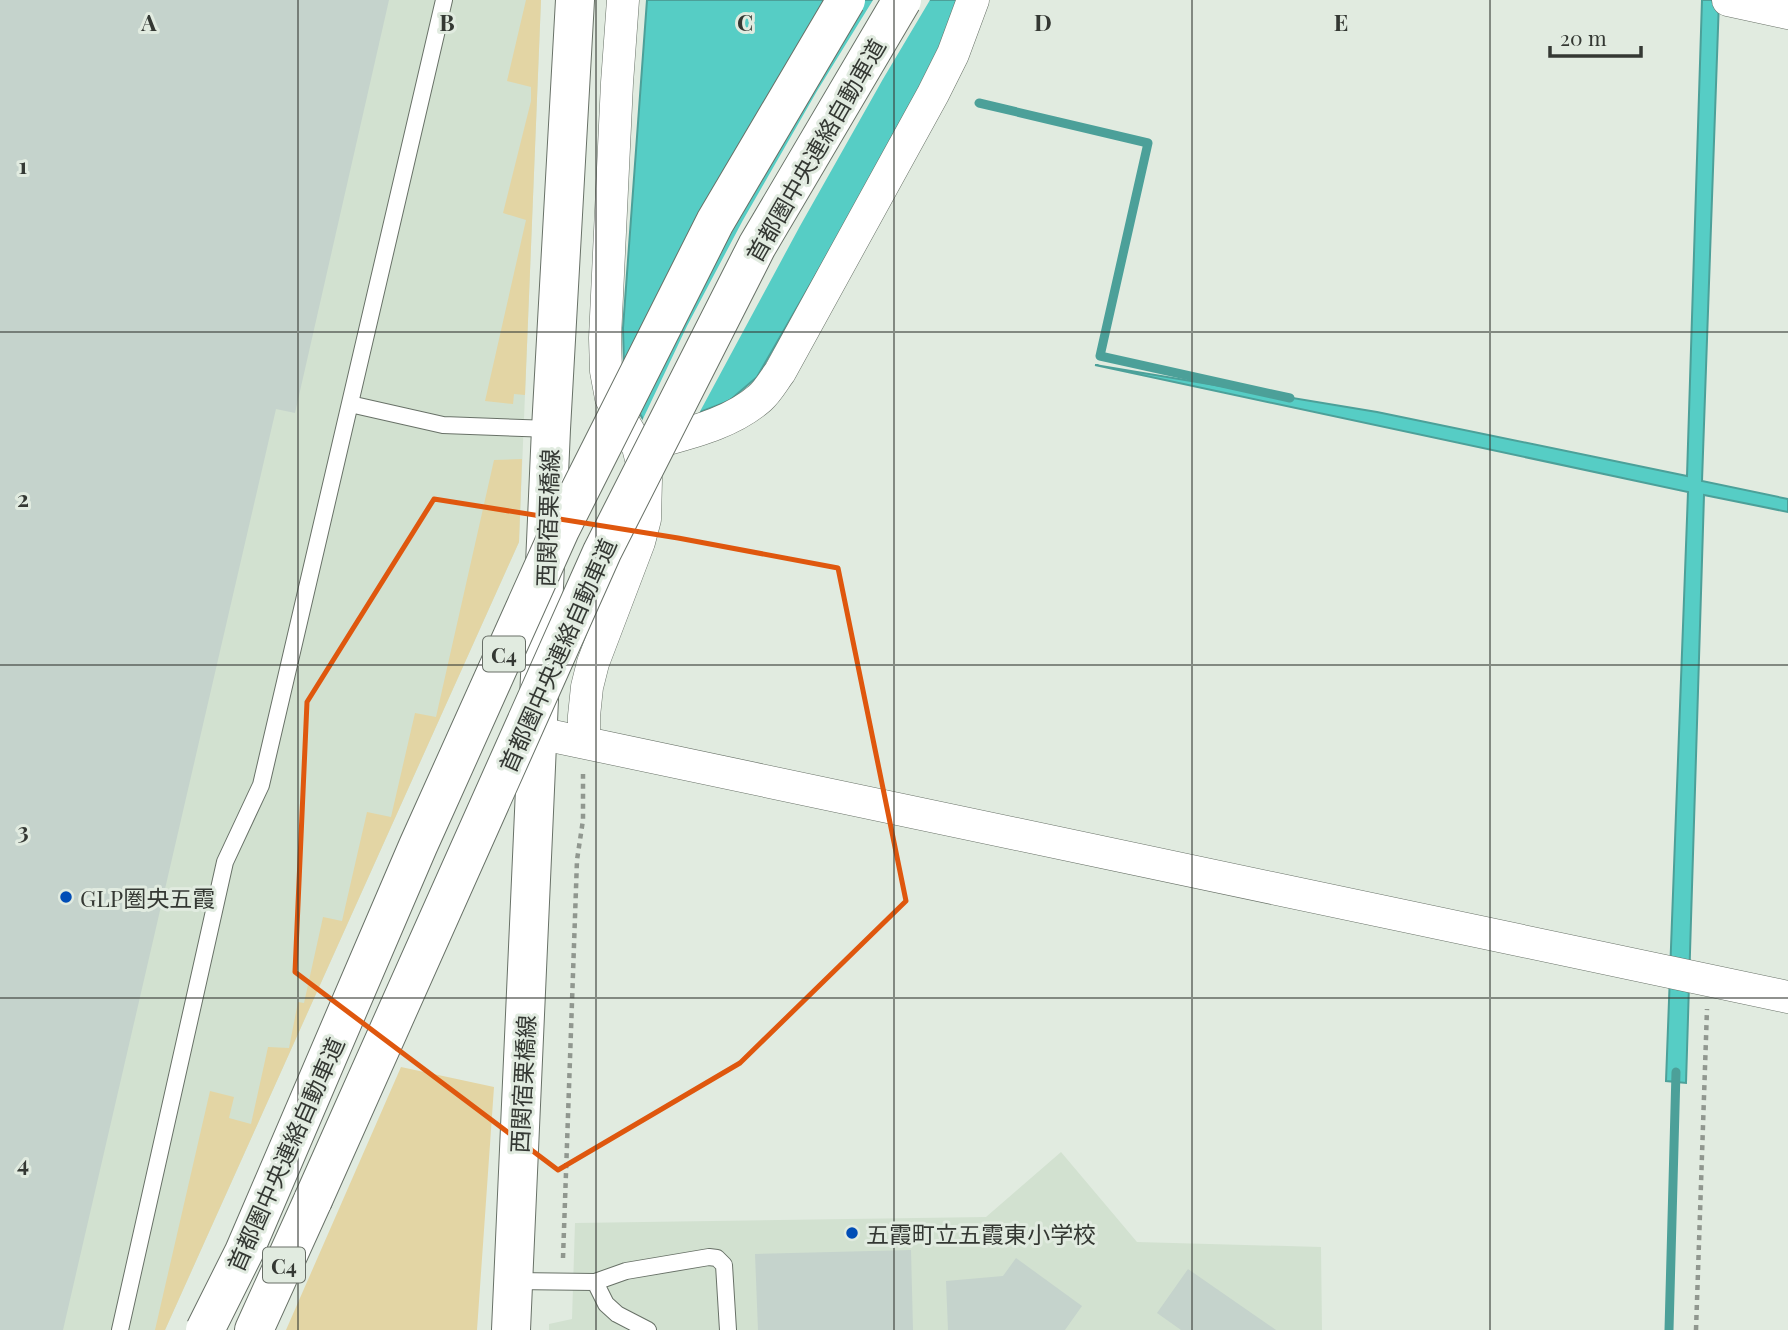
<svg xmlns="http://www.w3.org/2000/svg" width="1788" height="1330" font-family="'Playfair Display','Noto Sans JP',serif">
<rect width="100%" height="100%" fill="#e1ebe0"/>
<path fill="#d2e1d0" d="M0,0H541L519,542L165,1330H0Z
M1061,1152L1137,1242L1321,1247L1322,1330H549V1324L572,1319L575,1223L986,1217Z"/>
<path fill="#e3d5a4" d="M526,0H541L525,395L514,394L513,404L485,401L526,220L503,213L531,101V87L507,81Z
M522,459L519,542L165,1330H155L210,1091L234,1097L229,1118L251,1124L268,1047L289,1048L298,1002L304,1003L323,917L342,921L367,812L391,817L415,713L436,717L494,460Z
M401,1067L494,1087L477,1330H286Z"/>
<path fill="#56cdc5" stroke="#4ca099" stroke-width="2" d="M647,0H959L925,85L757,377L729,401L658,428L644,421L637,409L624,367L623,328Z
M1702,0H1719L1702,481L1788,499V512L1704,495L1686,1083L1666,1081L1688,492L1095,365L1377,412L1687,476Z"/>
<path fill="#e1ebe0" d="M873,0H930L883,79L800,226L697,417L657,431L641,423L687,326L743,220L817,91Z"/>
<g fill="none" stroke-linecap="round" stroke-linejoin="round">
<path stroke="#4ca099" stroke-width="9" d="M979,103L1148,143L1100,356L1290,398
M1669,1330L1676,1072"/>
</g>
<path fill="#c5d3cc" d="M0,0H389L295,413L276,409L63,1330H0Z
M911,1250L913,1330H758L755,1254Z
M1016,1258L1082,1306L1065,1330H948L946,1281L1003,1276Z
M1188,1269L1276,1330H1181L1157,1313Z"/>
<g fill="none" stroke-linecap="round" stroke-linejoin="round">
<g stroke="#687167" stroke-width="18">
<path id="lane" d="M350,404L443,425L551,429
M514,1281L595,1282L626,1271L709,1257L717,1258L724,1265L728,1330
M595,1282L606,1304L617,1314L648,1330
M120,1330L225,862L261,785L444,0"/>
</g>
<g stroke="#687167" stroke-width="33">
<path id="street" d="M1728,0L1788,13
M643,446C683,434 728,426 760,398C768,391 774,380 780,372L933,94L953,54L973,0
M538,733L1788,997
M584,742V716L587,687L593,663L639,542L645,519L646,479L638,447L622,420L611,398L606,371L605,338L617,83L623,0"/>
</g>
<g stroke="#687167" stroke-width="40">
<path id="secondary" d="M511,1330L551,429L575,0"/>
</g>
<g stroke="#687167" stroke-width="40">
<path id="highway" d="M254,1330L313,1200"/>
</g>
<path stroke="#90978f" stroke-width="4.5" stroke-dasharray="5 5" stroke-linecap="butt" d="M563,1258L577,860L583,820V774
M1696,1330L1707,1009"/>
<use href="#lane" stroke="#fff" stroke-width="16"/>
<use href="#street" stroke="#fff" stroke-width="32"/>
<use href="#secondary" stroke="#fff" stroke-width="38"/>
<use href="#highway" stroke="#fff" stroke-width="38"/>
<g stroke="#687167" stroke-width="40" stroke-linecap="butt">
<path id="highway-bridge" d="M313,1200L602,552L757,246L902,0
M205,1330L244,1252L418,846L560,530L715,222L846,0"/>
</g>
<use href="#highway-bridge" stroke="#fff" stroke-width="38"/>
</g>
<path fill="none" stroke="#df570e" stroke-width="5" stroke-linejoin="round" d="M434,499L678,538L838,568L906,901L740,1063L558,1170L295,972L307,702Z"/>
<path fill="none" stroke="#343833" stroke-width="2" stroke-opacity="0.55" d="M298,0V1330M596,0V1330M894,0V1330M1192,0V1330M1490,0V1330M0,332H1788M0,665H1788M0,998H1788"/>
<g fill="#004db6" stroke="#e1ebe0" stroke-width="2.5">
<circle cx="66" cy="897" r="7"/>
<circle cx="852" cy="1233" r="7"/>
</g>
<g text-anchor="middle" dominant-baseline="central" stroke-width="6" stroke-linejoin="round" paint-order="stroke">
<g fill="#e1ebe0" stroke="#686e67" stroke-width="2">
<rect x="483" y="636.5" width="42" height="35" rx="5"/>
<rect x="263" y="1247.5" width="42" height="35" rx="5"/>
</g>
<g font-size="21" font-weight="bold" fill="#343833">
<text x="504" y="654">C4</text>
<text x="284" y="1265">C4</text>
</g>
<g font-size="23" fill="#343833" stroke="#e1ebe0">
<text transform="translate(815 150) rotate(-60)">首都圏中央連絡自動車道</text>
<text transform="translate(547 518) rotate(-88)">西関宿栗橋線</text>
<text transform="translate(557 655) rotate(-66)">首都圏中央連絡自動車道</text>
<text transform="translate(522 1084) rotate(-87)">西関宿栗橋線</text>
<text transform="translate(285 1154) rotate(-66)">首都圏中央連絡自動車道</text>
</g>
<g font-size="23" fill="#343833" stroke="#e1ebe0" text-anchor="start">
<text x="80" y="897">GLP圏央五霞</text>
<text x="866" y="1233">五霞町立五霞東小学校</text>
</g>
</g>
<g font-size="23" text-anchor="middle" font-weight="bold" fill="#343833" stroke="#e1ebe0" stroke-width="6" stroke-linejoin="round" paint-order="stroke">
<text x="149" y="31">A</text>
<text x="447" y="31">B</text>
<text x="745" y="31">C</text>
<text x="1043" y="31">D</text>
<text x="1341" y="31">E</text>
<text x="23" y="174">1</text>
<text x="23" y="507">2</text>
<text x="23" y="839">3</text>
<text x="23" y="1172">4</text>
</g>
<path d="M1550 46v10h91v-10" fill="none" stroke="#343833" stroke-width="3.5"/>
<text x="1560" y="46" font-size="21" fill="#343833" stroke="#e1ebe0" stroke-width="5" paint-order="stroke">20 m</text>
</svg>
